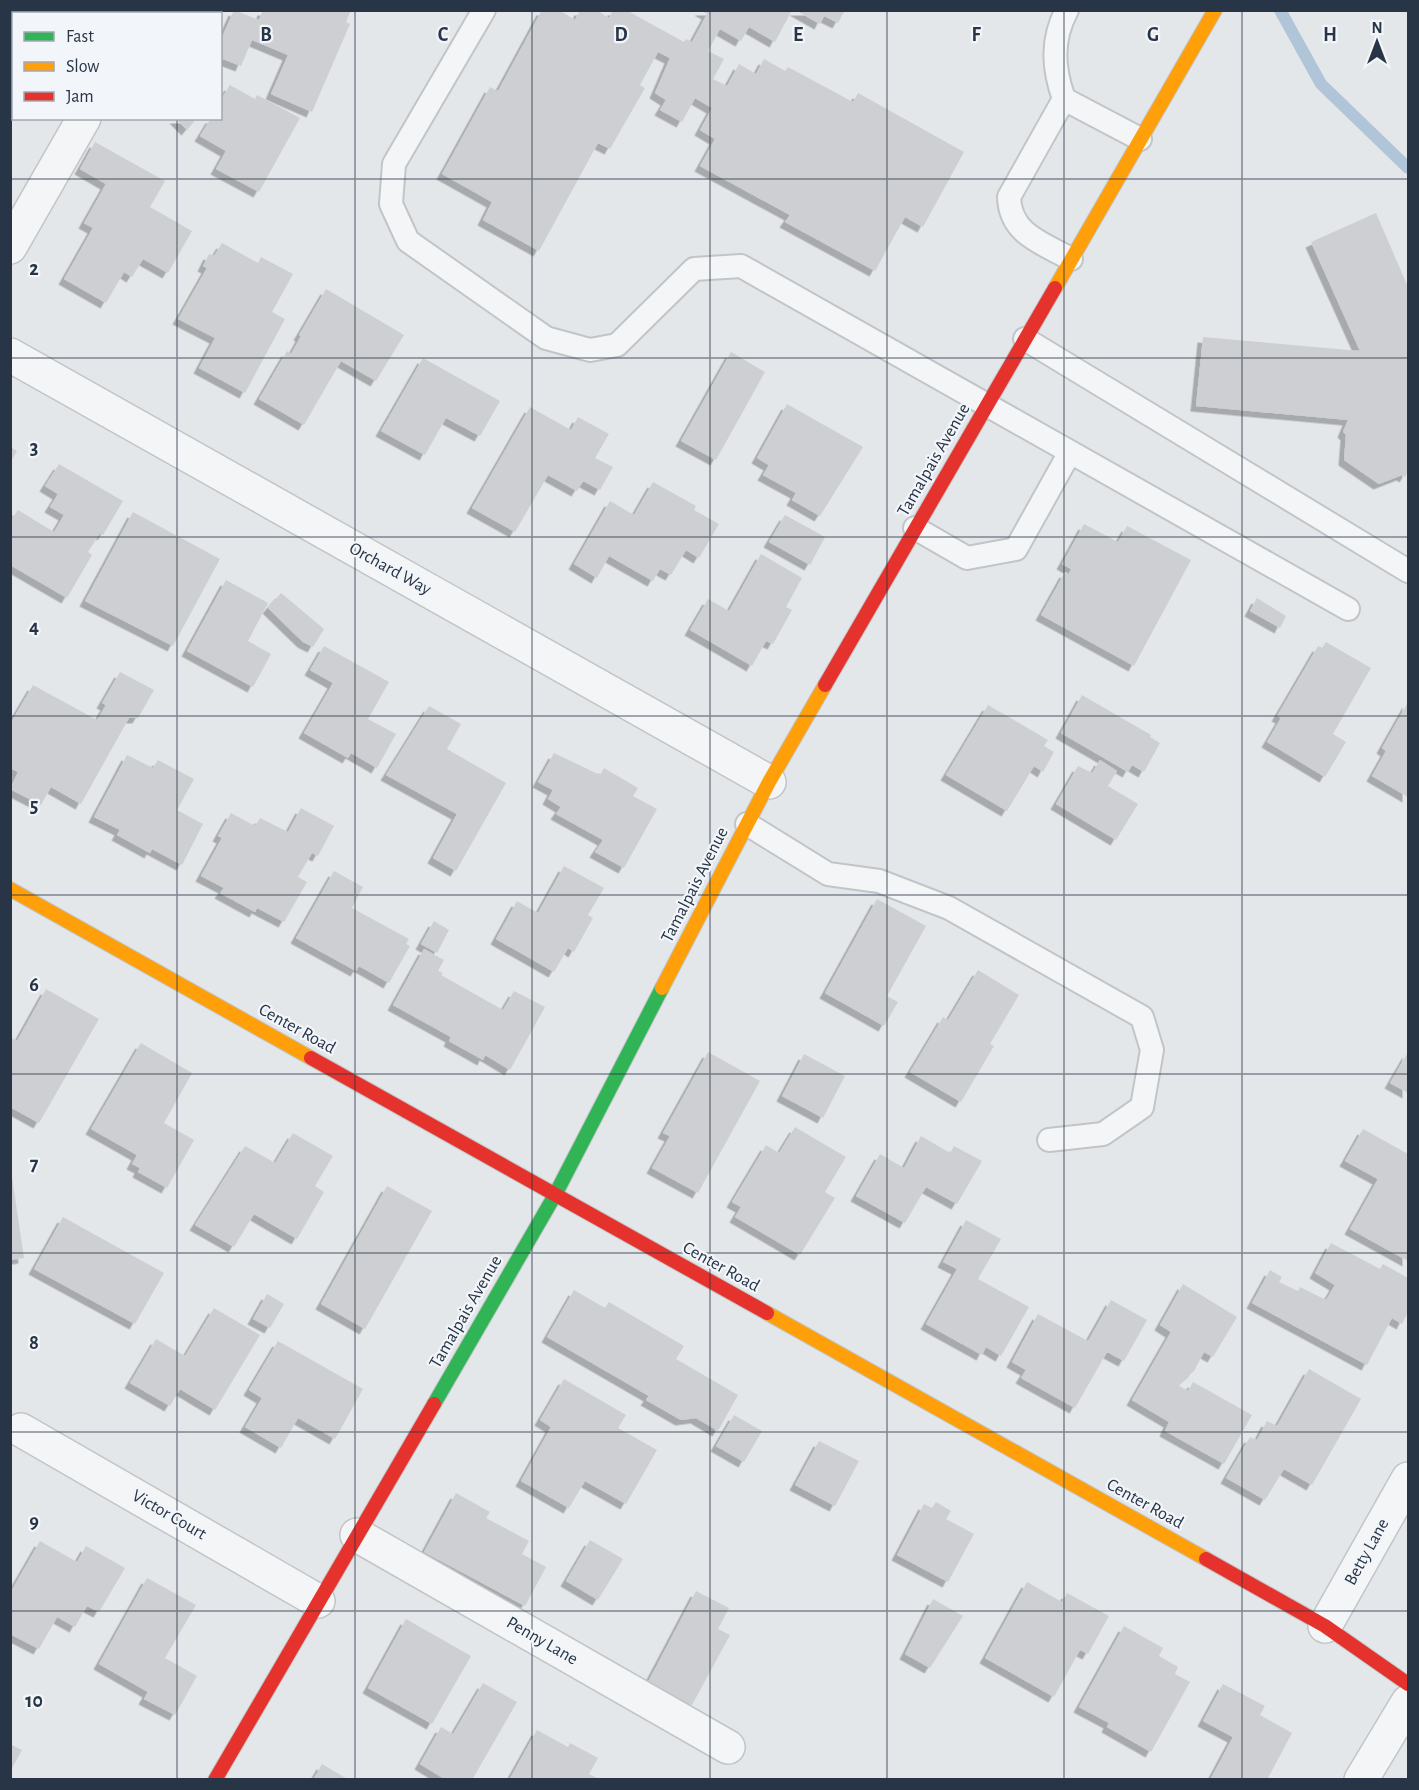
<svg xmlns="http://www.w3.org/2000/svg" width="1419" height="1790" font-family="'Alegreya Sans',sans-serif">
<defs>
<filter id="shadow"><feDropShadow dx="-5.5" dy="5.5" stdDeviation="0" flood-color="#0004"/></filter>
</defs>
<rect width="100%" height="100%" fill="#e4e7ea"/>
<g fill="none" stroke-linecap="round" stroke-linejoin="round">
<path stroke="#b0c5d7" stroke-width="12" d="M1280,10L1321,84L1408,168"/>
</g>
<path fill="#cdcfd2" filter="url(#shadow)" d="M21,10H53L51,14H19Z
M234,10L259,20L263,10H351L346,22L350,24L312,112L271,94L288,55L252,40L241,66L220,58V42Z
M542,10H559L575,20L580,10H596L609,18L613,10H626L684,42L686,39L692,42L707,14L700,10H792L775,42L749,27L741,41L720,29L708,51L724,59L713,79L727,86L739,64L756,74L764,59L785,71L788,67L853,102L858,93L964,152L923,227L905,217L875,271L785,222L790,215L700,166L715,139L700,130L712,108L695,98L682,122L660,110L666,100L655,93L670,58L658,52L640,85L645,88L610,149L598,143L539,251L483,220L492,202L442,174L490,87L498,91Z
M795,10H845L838,23L824,16L820,24Z
M10,34L14,38V80L10,82Z
M230,85L255,99L257,95L300,118L259,192L216,169L226,151L200,136L211,118H220V101Z
M175,118H197L187,130Z
M95,142L165,181L150,207L192,231L168,273L143,259L132,277L124,272L106,303L64,279L93,228L84,223L106,184L80,169Z
M1376,213L1408,287V472L1405,477L1402,475L1379,484L1344,460L1346,435L1343,432L1348,420L1196,406L1203,337L1360,351L1311,242Z
M222,243L258,263L261,257L293,274L272,312L285,319L245,393L199,368L215,338L178,319L207,268L203,266L209,254L214,256Z
M326,289L404,335L376,381L341,361L304,425L259,399L287,351L291,354L301,336L299,335Z
M731,352L765,372L716,460L681,441Z
M423,358L500,401L480,436L446,418L425,455L381,431Z
M787,404L863,447L820,516L792,500L796,493L763,475L769,465L757,458Z
M530,407L571,430L578,417L609,434L595,458L613,467L600,490L583,481L577,491L548,475L515,532L472,508Z
M10,447L17,451L10,463Z
M59,464L123,501L103,535L100,533L88,552L92,555L67,598L10,565V522L18,510L54,532L64,515L50,507L58,494L45,486Z
M653,482L696,506L694,510L719,524L699,558L686,550L671,575L660,569L653,581L609,556L597,578L574,564L610,501L634,515Z
M133,512L220,559L173,646L85,601Z
M785,515L825,537L810,565L769,542Z
M1084,524L1118,542L1127,526L1191,560L1134,666L1041,615L1065,572L1069,574L1071,569L1062,564Z
M761,554L802,578L786,607L792,610L773,644L766,641L752,666L690,630L708,599L729,611Z
M226,580L268,603L248,641L271,654L253,687L187,651Z
M281,593L324,629L313,647L303,642L268,608Z
M1257,598L1286,616L1280,628L1250,611Z
M1326,642L1371,668L1333,734L1346,742L1325,777L1267,742L1281,718L1277,716L1318,646L1322,648Z
M324,646L389,682L368,719L396,734L377,768L351,753L348,758L304,733L333,683L310,670Z
M120,672L154,690L138,718H129L81,804L51,787L41,805L10,789L18,772L10,768V724L33,685L97,720L106,705L102,703Z
M1082,695L1151,735L1150,737L1160,743L1144,772L1132,765L1128,772L1061,733Z
M1408,702V797L1372,776L1386,751L1382,748Z
M988,705L1048,740L1044,746L1054,752L1043,772L1034,766L1007,811L946,775Z
M429,706L461,724L447,749L506,783L456,871L433,858L457,814L386,775Z
M554,753L600,775L604,768L638,788L633,796L657,809L624,868L595,852L603,840L556,814L561,807L548,799L553,790L538,782Z
M127,755L153,768L158,760L194,779L177,810L203,824L182,865L152,849L150,853L117,835L120,830L94,817Z
M1100,760L1117,771L1108,786L1138,804L1116,840L1056,804L1078,766L1092,773Z
M301,808L334,826L318,856L312,853L298,877L307,882L284,922L257,908L255,912L220,893L224,888L201,876L222,838L218,836L231,813L255,826L260,818L288,832Z
M564,866L604,888L588,915L593,918L574,952L568,948L554,972L496,939L517,901L538,913Z
M334,871L363,887L352,908L409,939L406,944L410,946L389,983L359,966L356,971L296,938Z
M877,899L926,926L887,996L898,1002L884,1026L825,993Z
M434,921L449,930L437,953L421,944Z
M424,949L444,960L438,971L443,973L441,975L503,1010L514,991L545,1007L510,1070L485,1055L483,1060L449,1041L451,1037L393,1005Z
M978,970L1019,995L990,1044L994,1046L961,1102L910,1072L943,1017L948,1020Z
M46,989L99,1019L39,1123L10,1107V1037L17,1041Z
M141,1043L192,1073L164,1123L194,1140L167,1188L138,1172L140,1168L132,1164L137,1155L91,1129Z
M708,1052L760,1081L698,1193L652,1168L670,1136L663,1133Z
M1408,1052V1093L1390,1083Z
M804,1054L845,1076L823,1118L782,1096Z
M795,1127L846,1157L825,1192L835,1198L800,1255L735,1217L741,1207L732,1202L766,1145L779,1153Z
M1363,1129L1408,1154V1261L1350,1229L1378,1179L1345,1161Z
M293,1133L333,1156L315,1186L324,1192L297,1239L254,1214L234,1247L195,1225L245,1146L275,1163Z
M921,1136L950,1153L954,1146L982,1161L957,1204L926,1187L905,1223L856,1196L880,1154L904,1168Z
M12,1177L24,1258L10,1260V1178Z
M387,1186L432,1211L365,1329L321,1304Z
M63,1217L164,1273L135,1324L34,1269Z
M966,1220L1001,1239L978,1279L1029,1307L1001,1356L986,1347L982,1355L926,1324L957,1269L943,1262Z
M1331,1243L1380,1269L1383,1264L1408,1278V1312L1402,1324L1392,1318L1367,1365L1252,1303L1270,1270L1282,1277L1279,1282L1298,1291L1300,1287L1326,1300L1335,1285L1315,1273Z
M1183,1284L1237,1317L1213,1357L1204,1352L1194,1371L1178,1385L1188,1391L1193,1382L1252,1415L1224,1464L1165,1431L1169,1422L1132,1400L1171,1332L1160,1325Z
M574,1290L605,1308L609,1302L684,1346L676,1359L738,1395L718,1431L696,1418L681,1420L646,1400L649,1396L547,1337Z
M267,1294L284,1304L270,1328L253,1319Z
M1111,1300L1147,1320L1124,1361L1107,1352L1075,1408L1021,1378L1026,1370L1012,1362L1038,1314L1088,1341Z
M214,1308L260,1335L215,1410L180,1389L170,1406L130,1383L156,1339L185,1356Z
M278,1341L363,1389L335,1439L298,1418L281,1448L245,1427L262,1398L249,1390Z
M1309,1369L1361,1399L1312,1485L1284,1469L1265,1500L1226,1478L1250,1437L1257,1440L1267,1421L1277,1426Z
M564,1379L626,1415L618,1428L657,1450L626,1504L585,1481L569,1508L521,1481L551,1427L540,1420Z
M734,1415L762,1431L744,1462L716,1446Z
M819,1441L859,1461L835,1506L795,1485Z
M456,1493L490,1512L486,1518L529,1541L522,1554L546,1567L525,1606L424,1552Z
M936,1502L951,1511L946,1519L974,1534L948,1582L897,1555L924,1504L932,1508Z
M590,1540L623,1559L598,1600L566,1581Z
M40,1541L77,1562L86,1546L125,1568L99,1612L87,1606L75,1627L57,1617L39,1649L10,1634V1593Z
M147,1578L196,1605L165,1658L197,1676L175,1715L144,1699L148,1692L99,1664Z
M1027,1582L1062,1602L1067,1593L1109,1616L1088,1654L1080,1650L1054,1697L985,1658Z
M696,1591L729,1608L718,1629L730,1635L692,1705L648,1682Z
M933,1599L963,1616L930,1668L905,1654Z
M406,1619L471,1656L432,1724L368,1688Z
M1124,1626L1163,1648L1159,1656L1178,1667L1175,1674L1190,1682L1151,1752L1107,1727L1109,1723L1079,1707Z
M483,1683L517,1702L472,1780H446L420,1764L441,1727L453,1734Z
M1223,1684L1265,1706L1260,1715L1292,1733L1267,1780H1210L1233,1737L1203,1721Z
M537,1730L568,1747L570,1743L598,1758L589,1774L597,1778L596,1780H509Z
M10,1744L22,1750L10,1772Z
M322,1764L349,1780H313Z"/>
<g fill="none" stroke-linecap="round" stroke-linejoin="round">
<g stroke="#c2c5c8" stroke-width="26">
<path id="lane" d="M484,10L394,164L391,204L408,241L546,338L590,350L617,345L694,269L741,266L1348,609
M1067,10C1051,40 1053,68 1064,99L1140,139
M1064,99L1009,197C1010,234 1042,243 1071,259
M1025,339L1408,571
M915,528L967,558L1016,549L1070,452
M747,824L828,874L879,881L949,908L1142,1017L1152,1050L1142,1107L1103,1134L1049,1140"/>
</g>
<g stroke="#c2c5c8" stroke-width="36">
<path id="street" d="M145,14L146,10
M10,247L84,118
M10,355L769,782
M21,1430L318,1601
M357,1535L728,1747
M1325,1626L1408,1479
M1361,1780L1408,1702"/>
</g>
<g stroke="#c2c5c8" stroke-width="16">
<path id="fast" d="M434,1404L555,1195L662,988"/>
</g>
<g stroke="#c2c5c8" stroke-width="16">
<path id="slow" d="M1055,288L1215,10
M10,889L311,1058
M662,988L769,782L825,685
M767,1313L1206,1559"/>
</g>
<g stroke="#c2c5c8" stroke-width="16">
<path id="jam" d="M825,685L1055,288
M311,1058L767,1313
M1206,1559L1325,1626L1408,1684
M215,1780L434,1404"/>
</g>
<use href="#lane" stroke="#f4f5f6" stroke-width="22"/>
<use href="#street" stroke="#f4f5f6" stroke-width="33"/>
<use href="#fast" stroke="#30b455" stroke-width="14"/>
<use href="#slow" stroke="#ff9f0a" stroke-width="14"/>
<use href="#jam" stroke="#e5322d" stroke-width="14"/>
</g>
<path fill="none" stroke="#283546" stroke-width="1.5" stroke-opacity="0.55" d="M177,10V14M355,10V1780M532,10V1780M710,10V1780M887,10V1780M1064,10V1780M1242,10V1780M177,118V1780M10,179H1408M10,358H1408M10,537H1408M10,716H1408M10,895H1408M10,1074H1408M10,1253H1408M10,1432H1408M10,1611H1408"/>
<g text-anchor="middle" dominant-baseline="central" stroke-width="4.5" stroke-linejoin="round" paint-order="stroke">
<g font-size="18" fill="#283546" stroke="#f2f5f9">
<text transform="translate(934 460) rotate(-60)">Tamalpais Avenue</text>
<text transform="translate(390 569) rotate(29)">Orchard Way</text>
<text transform="translate(695 885) rotate(-63)">Tamalpais Avenue</text>
<text transform="translate(297 1029) rotate(29)">Center Road</text>
<text transform="translate(721 1267) rotate(29)">Center Road</text>
<text transform="translate(466 1312) rotate(-60)">Tamalpais Avenue</text>
<text transform="translate(1145 1504) rotate(29)">Center Road</text>
<text transform="translate(169 1515) rotate(30)">Victor Court</text>
<text transform="translate(1367 1552) rotate(-61)">Betty Lane</text>
<text transform="translate(542 1641) rotate(30)">Penny Lane</text>
</g>
</g>
<g font-size="20" text-anchor="middle" font-weight="bold" fill="#283546" stroke="#f2f5f9" stroke-width="4.5" stroke-linejoin="round" paint-order="stroke">
<text x="266" y="41">B</text>
<text x="443" y="41">C</text>
<text x="621" y="41">D</text>
<text x="798" y="41">E</text>
<text x="976" y="41">F</text>
<text x="1153" y="41">G</text>
<text x="1330" y="41">H</text>
<text x="34" y="275">2</text>
<text x="34" y="454">3</text>
<text x="34" y="633">4</text>
<text x="34" y="812">5</text>
<text x="34" y="991">6</text>
<text x="34" y="1170">7</text>
<text x="34" y="1349">8</text>
<text x="34" y="1528">9</text>
<text x="34" y="1707">10</text>
</g>
<rect width="1419" height="1790" fill="none" stroke="#283546" stroke-width="24"/>
<rect x="12" y="12" width="210" height="108" fill="#f2f5f9" stroke="#a1a8b1" stroke-width="1.5"/>
<rect x="24" y="32" width="30" height="9" fill="#30b455" stroke="#a1a8b1" stroke-width="1.5"/>
<text x="66" y="42" font-size="18" fill="#283546">Fast</text>
<rect x="24" y="62" width="30" height="9" fill="#ff9f0a" stroke="#a1a8b1" stroke-width="1.5"/>
<text x="66" y="72" font-size="18" fill="#283546">Slow</text>
<rect x="24" y="92" width="30" height="9" fill="#e5322d" stroke="#a1a8b1" stroke-width="1.5"/>
<text x="66" y="102" font-size="18" fill="#283546">Jam</text>
<g transform="translate(1377 42)" stroke="#f2f5f9" stroke-width="4.5" paint-order="stroke">
<path d="M0-4.5L10 22L0 15L-10 22Z" fill="#283546"/>
<text y="-9" font-size="16" font-weight="bold" text-anchor="middle" fill="#283546">N</text>
</g>
</svg>
